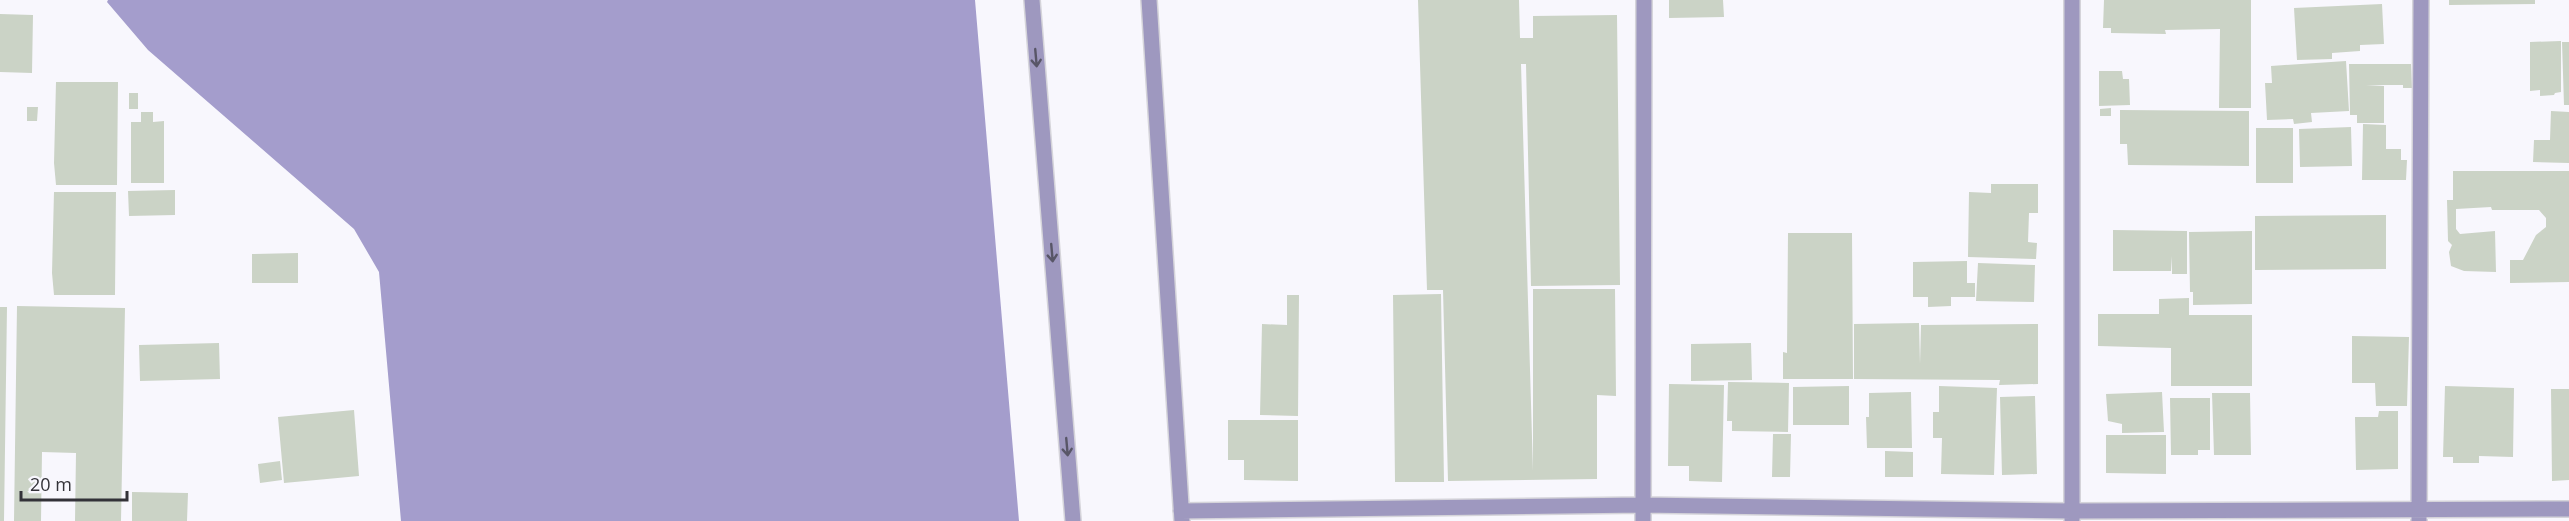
<svg xmlns="http://www.w3.org/2000/svg" width="2569" height="521" font-family="'Open Sans',sans-serif">
<rect width="100%" height="100%" fill="#f8f7fd"/>
<path fill="#a49dcc" d="M108,0H975L1019,521H401L379,272L354,229L148,50L107,2Z"/>
<path fill="#cbd3c6" d="M1418,0H1519L1520,38H1533V16L1617,15L1620,285L1531,286L1526,64H1521L1533,471V289H1615L1616,396L1597,395V479L1448,481L1443,290H1427Z
M1669,0H1723L1724,17L1669,18Z
M2104,0H2251V108H2219L2220,29L2165,30L2166,34L2111,33V28H2103Z
M2449,0H2535V4L2449,5Z
M2382,4L2384,44L2360,45V51L2332,53V59L2297,60L2294,8Z
M0,14L33,15L32,73L0,72Z
M2561,41V92L2555,93L2554,95L2540,96V90L2530,91V42Z
M2562,42H2569V105H2564Z
M2346,61L2349,111L2311,113L2312,122L2294,124L2293,119L2267,120L2265,83H2272L2271,66Z
M2349,64H2411L2412,88H2403V85H2366L2384,86V123H2357V115H2350Z
M2099,71H2122L2123,79H2129L2130,105L2099,106Z
M56,82H118L117,185H56L54,163Z
M129,93H138V109H129Z
M27,107H38L37,121H27Z
M2111,108V116H2100V109Z
M2120,110L2249,111V166L2128,165L2127,144H2120Z
M2551,111L2569,112V163L2533,162L2534,140H2550Z
M141,112H153V122L164,121V183H131V122H141Z
M2363,124L2386,125V149H2401V160H2407L2406,180H2362Z
M2351,127L2352,166L2300,167L2299,129Z
M2256,128H2293V183H2256Z
M2453,171H2569V282L2510,283V260H2523L2536,235L2546,227V218L2539,210H2492L2491,207L2456,209V229L2460,234L2495,231L2496,272L2464,271L2451,266L2449,252L2452,245L2448,241L2447,200H2453Z
M1991,184H2038V213H2029L2028,242L2037,243L2036,259L1968,257L1969,192L1991,193Z
M175,190V215L129,216L128,191Z
M54,192H116L115,295H54L52,273Z
M2386,215V269L2255,270V216Z
M2113,230L2187,231V274H2172V256L2171,271H2113Z
M2252,231V304L2193,305V292H2190L2189,232Z
M1788,233H1852L1853,379H1783V352L1787,353Z
M298,253V283H252V254Z
M1967,261V283H1975V297H1951V306L1928,307V297H1913V262Z
M1978,263L2035,265L2034,302L1976,301Z
M1441,294L1444,482H1395L1393,295Z
M1287,295H1299L1298,416L1260,415L1262,324L1287,325Z
M2189,298V315H2252V386H2171V348L2098,346V314H2159V299Z
M17,306L125,308L121,521H75L76,453L42,452L41,521H14Z
M0,307H7L4,521H0Z
M1919,323L1920,364L1921,325L2038,324V384L1999,385L2000,380L1854,379V324Z
M2352,336L2409,337L2407,406H2376L2375,383H2352Z
M219,343L220,379L140,381L139,345Z
M1751,343L1752,380L1691,381V344Z
M1728,382L1789,383L1788,432L1732,431V421H1727Z
M1669,384L1724,385L1722,482L1689,481V466H1668Z
M1849,386V425H1793V387Z
M1939,386L1997,388L1994,475L1941,474L1942,438H1933V412H1939Z
M2445,386L2514,388L2513,457L2479,456V463H2453V457H2443Z
M2551,389H2569V480L2552,481Z
M1911,392L1912,448H1867L1866,417H1869V393Z
M2162,392L2164,432L2122,433V424L2108,421L2106,394Z
M2212,393H2250L2251,455H2214Z
M2035,396L2037,474L2002,475L2000,397Z
M2170,398H2210V450H2198V455H2171Z
M354,410L359,476L284,483L278,417Z
M2379,411H2398V469L2356,470L2355,417H2378Z
M1228,420H1298V481L1244,480V460H1228Z
M1773,434H1791L1790,477H1772Z
M2106,435H2166V474L2106,473Z
M1885,451L1913,452V477H1885Z
M280,461L282,480L260,483L258,464Z
M132,492L188,493L187,521H132Z"/>
<g fill="none" stroke-linecap="round" stroke-linejoin="round">
<g stroke="#d5d4da" stroke-width="18">
<path id="minor" d="M1032,0L1073,521
M1149,0L1182,521
M2072,0V519
M1181,511L1642,505L2072,511L2569,509
M1643,521L1644,0
M2419,521L2421,0"/>
</g>
<use href="#minor" stroke="#9e98bf" stroke-width="15"/>
</g>
<defs><path id="oneway-shaft" d="M-6 0H5M1.5-3L5.5 0L1.5 3" fill="none" stroke-width="1.6" stroke-linecap="round" stroke-linejoin="round" transform="scale(1.5)"/></defs>
<g stroke="#585667">
<use href="#oneway-shaft" transform="translate(1036 58) rotate(85)"/>
<use href="#oneway-shaft" transform="translate(1052 253) rotate(85)"/>
<use href="#oneway-shaft" transform="translate(1067 447) rotate(85)"/>
</g>
<path d="M21 491v9h106v-9" fill="none" stroke="#333238" stroke-width="3"/>
<text x="30" y="491" font-size="18" fill="#333238" stroke="#f8f7fd" stroke-width="4.5" paint-order="stroke">20 m</text>
</svg>
